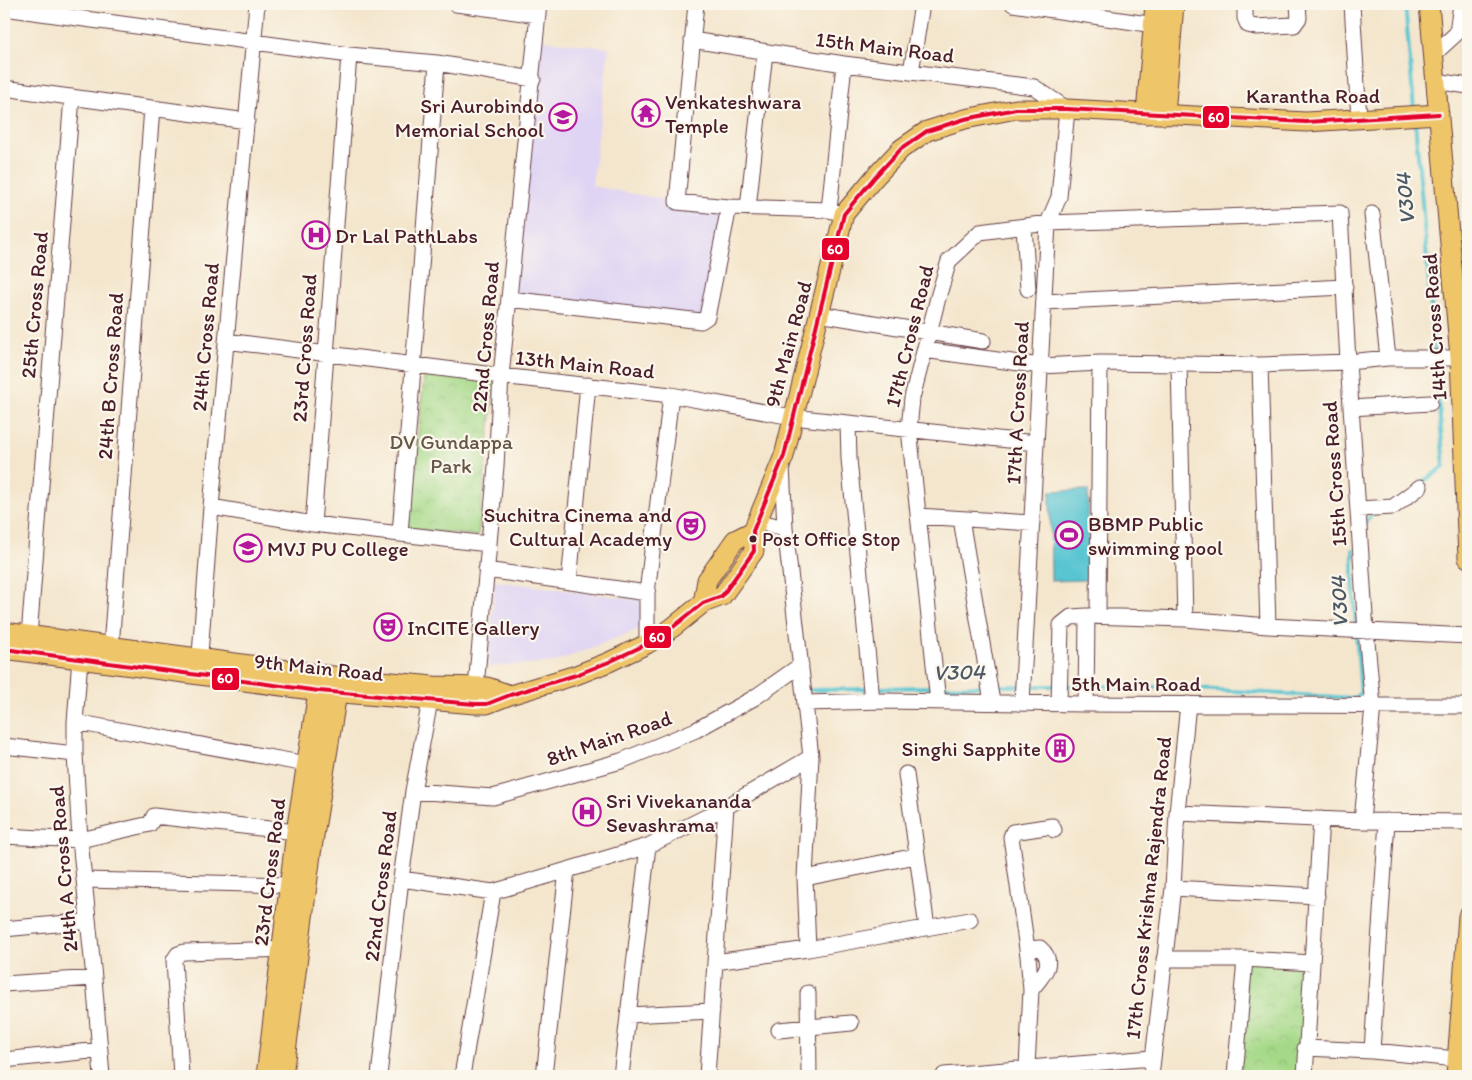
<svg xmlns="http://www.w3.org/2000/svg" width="1472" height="1080" font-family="Itim,sans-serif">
<defs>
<pattern id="park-crowns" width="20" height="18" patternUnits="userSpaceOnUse" patternTransform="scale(1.25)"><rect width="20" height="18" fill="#a5d988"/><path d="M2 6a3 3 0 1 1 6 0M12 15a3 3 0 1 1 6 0" fill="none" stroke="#90ba76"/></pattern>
</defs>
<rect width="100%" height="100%" fill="#fbf7ec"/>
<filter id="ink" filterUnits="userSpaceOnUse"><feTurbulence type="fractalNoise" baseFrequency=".02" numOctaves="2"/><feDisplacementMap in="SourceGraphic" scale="10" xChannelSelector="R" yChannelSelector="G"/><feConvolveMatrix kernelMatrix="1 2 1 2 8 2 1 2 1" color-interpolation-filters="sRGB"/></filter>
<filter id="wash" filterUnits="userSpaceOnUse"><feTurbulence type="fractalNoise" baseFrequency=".0096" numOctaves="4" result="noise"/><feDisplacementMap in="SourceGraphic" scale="20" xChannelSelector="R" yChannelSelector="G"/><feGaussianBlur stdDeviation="1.12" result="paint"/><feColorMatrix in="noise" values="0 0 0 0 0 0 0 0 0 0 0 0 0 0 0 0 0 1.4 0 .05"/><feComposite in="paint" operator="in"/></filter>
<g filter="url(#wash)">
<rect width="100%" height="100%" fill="#f4e6cd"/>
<path fill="#e0d4f4" d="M534,39L609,48L592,186L677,202L729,207L707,317L509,299Z
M495,581L641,600L642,628L555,662L488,667Z"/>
<path fill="url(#park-crowns)" stroke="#787c5a" d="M425,370L495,378L478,536L408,528Z
M1245,959L1312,963L1303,1076H1235Z"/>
<path fill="#59c5d1" stroke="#52727e" d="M1088,490L1089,580L1051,581L1050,491Z"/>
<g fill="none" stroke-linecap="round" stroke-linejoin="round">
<path stroke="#59c5d1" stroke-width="4" d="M1405,4L1414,109
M1415,121L1435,353
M1421,483L1444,467L1435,360
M1363,526L1370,517L1375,513
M1353,550V582L1356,626
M993,686H1021
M1028,686H1056
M1063,686H1083
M1090,686L1161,687L1355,698L1361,693L1356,633
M940,687L986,686
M875,688L933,687
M810,690L868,689"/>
</g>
</g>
<g filter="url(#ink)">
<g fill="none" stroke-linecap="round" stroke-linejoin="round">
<g stroke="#643d43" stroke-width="17">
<path id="minor" d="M456,4L538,15
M696,4L677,202L729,207L829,210L844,214
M1013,4L1154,25
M1245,4V18L1248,25L1256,27L1294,25L1299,18L1298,4
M1352,4L1359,119
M4,8L349,55L437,63L533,79
M692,40L844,64L1034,87L1067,109L1059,197L1048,223L1022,702
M1434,54L1457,33L1461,4
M911,72L922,4
M1436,81L1468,86
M4,88L247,121
M748,208L765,52
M829,210L844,64
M1372,214L1388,358
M1024,226L1028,289
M509,299L701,321L707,317L729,207
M1044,302L1345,287
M819,314L983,341
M226,341L501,376L671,395L792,417L1036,443
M924,350L1041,366L1100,363L1260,365L1348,362L1388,358H1460
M1179,364L1185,619
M1260,365L1268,626
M1351,408L1430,403
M848,423L849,459L872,701
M782,465L785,528L811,757L805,878L808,949
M211,507L313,524L488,544
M1358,509L1393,507L1420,487
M918,516L1032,523
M961,519L992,702
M756,521L785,528
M313,524L349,55
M400,534L437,63
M486,570L647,593
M569,582L588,385
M1098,616L1100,363
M29,636L72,97
M647,644V593L671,395
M111,647L152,108
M80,659L75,722V754L80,840L94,978L102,1076
M199,668L211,507L257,4
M475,698L496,466L501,376L539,4
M938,702L909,429L912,398L939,294L949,261L980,232L1048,223L1340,213L1348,362L1366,631L1373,706L1362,821
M805,703L883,701L1086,704L1468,706
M1059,704L1061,625L1071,617L1087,616
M1086,704L1087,616L1185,619L1268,626L1468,636
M75,722L306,764
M4,746L75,754
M906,774L927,928
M413,791L493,797L621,761L696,730L754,698L801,665
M1177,813L1362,821L1468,822
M4,836L80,840L150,824L154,816L296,832
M805,878L916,856
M401,879L493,892L648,846L726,807L811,757
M84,880L290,885
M1173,888L1317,896
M4,929L88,921
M1028,949L1040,948C1057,963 1042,976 1031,990
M1164,959H1245L1312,963
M715,962L808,949L970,920
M4,984L94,978
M808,993L809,1076
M628,1015L712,1011
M779,1030L851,1023
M1305,1048L1372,1051L1457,1059
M1372,1051L1387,821
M4,1060L100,1050
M1027,1067L1031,990L1028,956L1011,837L1013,832L1052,826L1054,830
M944,1075L1152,1058
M181,1076L174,960L178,954L184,952L292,949
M379,1076L401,879L413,791L430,701
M462,1076L493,892
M544,1076L567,870
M621,1076L648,846
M707,1076L726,807
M1151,1076L1173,888L1177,813L1188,704
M1235,1076L1245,959
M1305,1076L1321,819"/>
</g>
<g stroke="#643d43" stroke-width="21">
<path id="major" d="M1429,4L1460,358L1468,558
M1146,114L1155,4
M1165,115L1174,4
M703,603L707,580L735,540L753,531
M4,632L340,677L433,686L487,687L510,695
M4,649L319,691L475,704H487L510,695L576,675L609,662L647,644L672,628L703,603L722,596L754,551L753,531L784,456L844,214L874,178L901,149L927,131L965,119L1016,109H1067L1306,122L1439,114
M266,1076L296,832L320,679
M283,1076L311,854L339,681
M1456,1076L1468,916"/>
</g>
<use href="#minor" stroke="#fff" stroke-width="15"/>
<use href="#major" stroke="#eec569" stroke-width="19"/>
<g stroke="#fbf7ec" stroke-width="8">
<path id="bus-1" d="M4,649L319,691L475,704H487L510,695L576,675L609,662L647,644L672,628L703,603L722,596L754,551L753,531L784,456L844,214L874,178L901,149L927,131L965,119L1016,109H1067L1306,122L1439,114"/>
</g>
<use href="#bus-1" stroke="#e4002b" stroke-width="4"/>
</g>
</g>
<defs>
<g id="temple-ring" transform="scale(1.4375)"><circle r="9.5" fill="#fbf7ec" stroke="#b5179e" stroke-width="1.5"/><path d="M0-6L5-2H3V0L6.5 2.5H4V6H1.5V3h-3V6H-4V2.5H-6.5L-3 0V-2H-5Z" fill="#b5179e"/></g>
<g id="school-ring" transform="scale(1.4375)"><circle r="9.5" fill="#fbf7ec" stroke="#b5179e" stroke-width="1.5"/><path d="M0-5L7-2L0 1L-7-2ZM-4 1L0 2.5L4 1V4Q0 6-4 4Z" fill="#b5179e"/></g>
<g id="hospital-ring" transform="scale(1.4375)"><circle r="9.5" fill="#fbf7ec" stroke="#b5179e" stroke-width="1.5"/><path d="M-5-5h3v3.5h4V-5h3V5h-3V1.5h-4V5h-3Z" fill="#b5179e"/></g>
<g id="theatre-ring" transform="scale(1.4375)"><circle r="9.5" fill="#fbf7ec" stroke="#b5179e" stroke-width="1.5"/><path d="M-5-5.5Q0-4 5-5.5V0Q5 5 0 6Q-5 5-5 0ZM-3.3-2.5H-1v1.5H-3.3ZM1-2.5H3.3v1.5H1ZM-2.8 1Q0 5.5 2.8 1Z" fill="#b5179e"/></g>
<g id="stadium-ring" transform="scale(1.4375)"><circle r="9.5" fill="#fbf7ec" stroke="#b5179e" stroke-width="1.5"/><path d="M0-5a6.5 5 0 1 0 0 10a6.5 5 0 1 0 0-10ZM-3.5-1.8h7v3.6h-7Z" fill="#b5179e"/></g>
<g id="university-ring" transform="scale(1.4375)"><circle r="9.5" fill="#fbf7ec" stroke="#b5179e" stroke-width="1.5"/><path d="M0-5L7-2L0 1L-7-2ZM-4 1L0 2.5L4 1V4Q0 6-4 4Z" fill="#b5179e"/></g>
<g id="building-ring" transform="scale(1.4375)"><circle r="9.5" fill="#fbf7ec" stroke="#b5179e" stroke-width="1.5"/><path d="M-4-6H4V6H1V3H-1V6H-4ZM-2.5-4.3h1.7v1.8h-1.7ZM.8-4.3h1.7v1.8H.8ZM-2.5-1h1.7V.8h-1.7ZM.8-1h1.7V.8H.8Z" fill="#b5179e"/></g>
</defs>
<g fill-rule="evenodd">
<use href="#temple-ring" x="646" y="113"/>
<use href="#school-ring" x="563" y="117"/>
<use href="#hospital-ring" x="316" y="235"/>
<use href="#theatre-ring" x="691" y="526"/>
<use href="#stadium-ring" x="1069" y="535"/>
<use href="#university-ring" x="248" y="548"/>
<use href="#theatre-ring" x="388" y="627"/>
<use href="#building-ring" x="1060" y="748"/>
<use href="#hospital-ring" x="587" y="812"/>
</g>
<circle fill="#4a1f2b" stroke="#fbf7ec" stroke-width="2" cx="753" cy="539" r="4.5"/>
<g text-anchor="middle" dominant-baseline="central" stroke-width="4.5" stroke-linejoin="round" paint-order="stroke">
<g font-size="20" fill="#4a1f2b" stroke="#fbf7ec" text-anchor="start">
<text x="762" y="539">Post Office Stop</text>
</g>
<g font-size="21" fill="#4a1f2b" stroke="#fbf7ec">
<text transform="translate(885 47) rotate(7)">15th Main Road</text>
<text x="1313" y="95">Karantha Road</text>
<text transform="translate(34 305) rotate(-85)">25th Cross Road</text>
<text transform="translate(1434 327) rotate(-94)">14th Cross Road</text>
<text transform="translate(909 336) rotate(-76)">17th Cross Road</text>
<text transform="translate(205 337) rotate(-85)">24th Cross Road</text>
<text transform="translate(485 337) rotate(-85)">22nd Cross Road</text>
<text transform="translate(788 344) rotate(-75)">9th Main Road</text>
<text transform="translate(304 348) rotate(-86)">23rd Cross Road</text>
<text transform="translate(585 364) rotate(6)">13th Main Road</text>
<text transform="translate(110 376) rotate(-86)">24th B Cross Road</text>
<text transform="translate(1017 403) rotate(-87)">17th A Cross Road</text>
<text transform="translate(1334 474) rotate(-94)">15th Cross Road</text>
<text transform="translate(319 667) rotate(6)">9th Main Road</text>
<text x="1136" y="683">5th Main Road</text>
<text transform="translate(609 738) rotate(-19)">8th Main Road</text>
<text transform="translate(63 869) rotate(-95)">24th A Cross Road</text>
<text transform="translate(269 872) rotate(-83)">23rd Cross Road</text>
<text transform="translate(380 886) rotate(-83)">22nd Cross Road</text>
<text transform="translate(1148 888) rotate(-84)">17th Cross Krishna Rajendra Road</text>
</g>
<g font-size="21" fill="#4a1f2b" stroke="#fbf7ec" text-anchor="start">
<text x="665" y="101">Venkateshwara<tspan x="665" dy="24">Temple</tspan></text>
<text x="544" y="105" text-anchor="end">Sri Aurobindo<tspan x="544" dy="24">Memorial School</tspan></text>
<text x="335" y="235">Dr Lal PathLabs</text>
<text x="672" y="514" text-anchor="end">Suchitra Cinema and<tspan x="672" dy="24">Cultural Academy</tspan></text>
<text x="1088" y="523">BBMP Public<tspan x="1088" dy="24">swimming pool</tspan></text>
<text x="267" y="548">MVJ PU College</text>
<text x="407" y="627">InCITE Gallery</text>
<text x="1041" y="748" text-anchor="end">Singhi Sapphite</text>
<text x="606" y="800">Sri Vivekananda<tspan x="606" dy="24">Sevashrama</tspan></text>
</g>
<g font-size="21" fill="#655747" stroke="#fbf7ec">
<text x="451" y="441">DV Gundappa<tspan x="451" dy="24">Park</tspan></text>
</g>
<g font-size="22" font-style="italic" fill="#4f5965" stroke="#fbf7ec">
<text transform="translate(1405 199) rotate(-95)">V304</text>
<text transform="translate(1339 602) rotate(-93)">V304</text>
<text transform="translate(959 672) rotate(-1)">V304</text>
</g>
</g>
<g stroke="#fbf7ec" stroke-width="2">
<rect x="1202" y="105" width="28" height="24" rx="5" fill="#e4002b"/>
<rect x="821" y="237" width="29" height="24" rx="5" fill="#e4002b"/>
<rect x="643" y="625" width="29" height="24" rx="5" fill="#e4002b"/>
<rect x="211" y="667" width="29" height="24" rx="5" fill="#e4002b"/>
</g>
<g font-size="14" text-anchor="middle" font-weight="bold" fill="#fff">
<text x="1216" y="122">60</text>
<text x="835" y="254">60</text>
<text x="657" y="642">60</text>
<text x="225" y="683">60</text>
</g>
<rect width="1472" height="1080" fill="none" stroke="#fbf7ec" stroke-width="20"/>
</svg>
